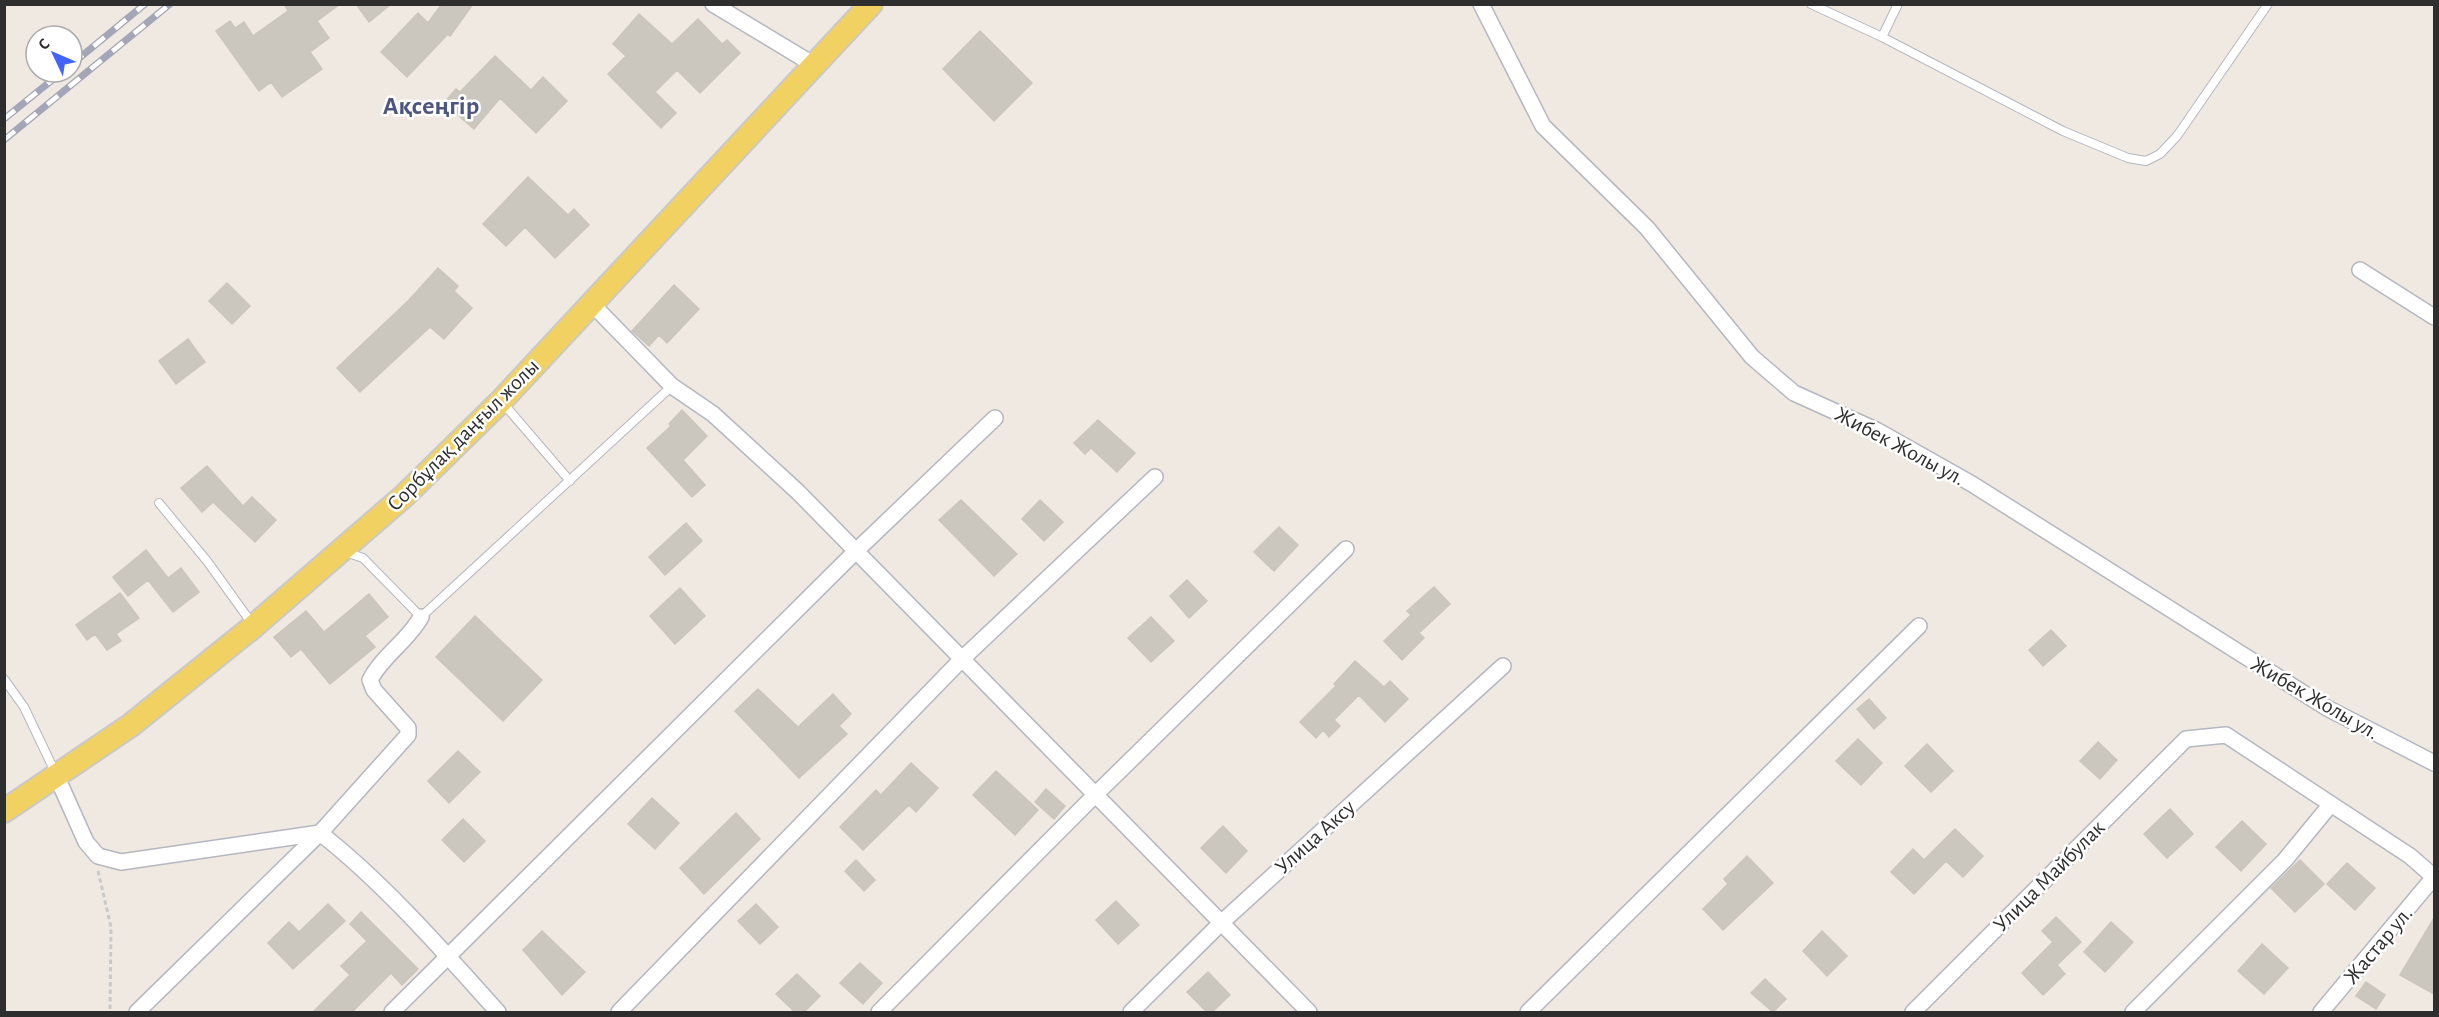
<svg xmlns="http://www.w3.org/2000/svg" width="2439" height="1017" font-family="'Alegreya Sans',sans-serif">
<rect width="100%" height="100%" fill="#efe9e1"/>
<path fill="#cbc7bf" stroke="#cbc5ba" stroke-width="1.5" d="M284,4H340L317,21L329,38L310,52L322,69L282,97L271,82L259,91L216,31L230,21L235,28L244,22L253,36L288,11Z
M356,4H391L369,22Z
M442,4H473L450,36L448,34L407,77L381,52L418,13L428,23Z
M639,14L672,44L698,19L722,44L727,40L740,53L700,93L677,70L655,92L676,113L661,128L608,74L626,56L613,44Z
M980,31L1032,83L994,121L943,69Z
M495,56L531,90L543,77L567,101L536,133L500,98L474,129L444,103L456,89L460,92Z
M528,177L568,215L574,209L589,225L555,258L525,227L506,246L483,224Z
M438,268L458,286L454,291L472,308L444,339L430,327L360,392L337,368L408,301Z
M227,283L250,306L232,324L209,301Z
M674,285L699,309L667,343L659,335L649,346L632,331Z
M188,339L205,362L176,384L159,361Z
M682,410L707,436L683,460L705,485L692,497L647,448L671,426L669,424Z
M1098,420L1135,453L1117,472L1091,448L1085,454L1074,443Z
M207,466L243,506L252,497L276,520L255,542L213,502L202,512L181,488Z
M961,500L1017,554L994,576L939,520Z
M1040,500L1063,522L1044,541L1022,519Z
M686,523L702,541L665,575L649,557Z
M1279,527L1298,545L1274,571L1254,552Z
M146,550L168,578L181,568L199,592L173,612L148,580L128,596L113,577Z
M1187,580L1207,601L1189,618L1170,596Z
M1434,587L1450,604L1419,633L1424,638L1402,660L1384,641L1411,615L1407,611Z
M680,588L705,616L675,644L650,616Z
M120,593L139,618L116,634L121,641L107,650L95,634L87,640L76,625Z
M369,594L388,617L365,636L375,647L330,684L301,649L291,657L274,637L306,611L324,632Z
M475,616L542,680L503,721L436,657Z
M1151,617L1174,641L1151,662L1128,638Z
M2051,630L2066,646L2043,666L2029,650Z
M1355,661L1384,687L1390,681L1408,699L1385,722L1359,695L1334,720L1340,726L1329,737L1323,730L1316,738L1300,722L1336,686L1334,684Z
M758,689L798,727L833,694L851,714L839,726L847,734L799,778L735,711Z
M1869,699L1886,718L1874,729L1857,709Z
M1858,739L1882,763L1861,785L1836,761Z
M2098,742L2117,760L2100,779L2080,761Z
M1927,744L1953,771L1931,792L1905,766Z
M458,751L480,772L449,803L428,781Z
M911,763L938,788L916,812L909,805L863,850L840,827L876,790L881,795Z
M996,771L1038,810L1015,835L973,795Z
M1046,789L1065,806L1054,819L1035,802Z
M652,798L679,823L655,849L628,824Z
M2170,809L2193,834L2167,858L2144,834Z
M736,813L760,839L704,894L680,868Z
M463,819L485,841L464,862L442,840Z
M2242,821L2266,844L2241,871L2216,847Z
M1223,826L1247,851L1226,873L1201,848Z
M1955,829L1983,856L1963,877L1946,861L1914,894L1891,872L1913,849L1924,860Z
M1747,856L1773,883L1723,930L1703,909L1728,884L1724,879Z
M856,860L875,880L864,891L845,871Z
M2300,860L2324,884L2295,912L2271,888Z
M2347,863L2375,888L2355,910L2327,884Z
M1116,901L1139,925L1118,944L1096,920Z
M328,904L345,921L293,969L268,943L289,922L299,932Z
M756,904L778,927L760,944L738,921Z
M361,912L418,969L402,985L391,973L352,1012H313L350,975L341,966L367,941L350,924Z
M2056,917L2081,942L2057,965L2065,974L2043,995L2022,973L2053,942L2042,931Z
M2434,918V994L2400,975Z
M2111,922L2133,942L2105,972L2084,952Z
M542,931L585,972L562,995L523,950Z
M1822,931L1847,956L1827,976L1803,951Z
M2262,944L2288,968L2264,994L2238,971Z
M860,963L882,983L863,1004L840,983Z
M1208,972L1230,995L1212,1012H1207L1187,992Z
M797,974L820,996L804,1012H795L776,994Z
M1765,979L1786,999L1773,1012L1751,993Z
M2366,982L2385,995L2376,1009L2356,996Z"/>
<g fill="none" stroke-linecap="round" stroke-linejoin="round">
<g stroke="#b4b7c1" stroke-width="10">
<path id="lane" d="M1811,4L1882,37L1898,4
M1882,37L2063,131L2128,158L2146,161L2160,154L2177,136L2268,4
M502,402L570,481
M159,503L207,561L253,625
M346,552L363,558L421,617L672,386
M4,679L24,707L56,774"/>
</g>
<g stroke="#b4b7c1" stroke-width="18">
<path id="street" d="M713,4L814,65
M1481,4L1543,126L1647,228L1752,357L1794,393L1878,431L1972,484L2327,708L2434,763
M2360,270L2434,317
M591,303L672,386L713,414L798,492L1309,1012
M56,775L86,842L98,856L121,862L320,833C385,884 443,951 498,1012
M137,1012L320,833L408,735V728L374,690L370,680C382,656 408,641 421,617
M392,1012L856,551L995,418
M619,1012L962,659L1155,477
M879,1012L1095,795L1346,549
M1131,1012L1221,923L1503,666
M1528,1012L1919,626
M1913,1012L2186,739L2226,735L2410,856L2434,877
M2133,1012L2285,860L2331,804
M2321,1012L2434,877"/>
</g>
<g stroke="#c9c9c9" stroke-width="26">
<path id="primary" d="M4,811L131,725L254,626L404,496L501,401L871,4"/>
</g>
<path stroke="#c9c9c9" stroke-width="3" stroke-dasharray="4.5 3" stroke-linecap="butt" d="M98,871L111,927L110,1012"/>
<use href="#lane" stroke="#fff" stroke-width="8"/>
<use href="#street" stroke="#fff" stroke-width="15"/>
<use href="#primary" stroke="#f2d163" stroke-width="22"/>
<g stroke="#a3a6b8" stroke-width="7">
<path id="rail" d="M72,64L145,4
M4,119L62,72
M4,140L170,4"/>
</g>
<use href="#rail" stroke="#fff" stroke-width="4.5" stroke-dasharray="14" stroke-linecap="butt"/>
</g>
<g text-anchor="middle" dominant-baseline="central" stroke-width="5" stroke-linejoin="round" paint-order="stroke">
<g font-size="22" fill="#2e2e2e" stroke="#fff">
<text transform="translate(463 435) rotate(-45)">Сорбұлақ даңғыл жолы</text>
<text transform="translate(1900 446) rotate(28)">Жибек Жолы ул.</text>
<text transform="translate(2315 698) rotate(30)">Жибек Жолы ул.</text>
<text transform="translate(1315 837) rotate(-42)">Улица Аксу</text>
<text transform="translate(2049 876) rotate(-45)">Улица Майбулак</text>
<text transform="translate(2378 945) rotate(-50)">Жастар ул.</text>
</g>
<g font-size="26" font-weight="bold" fill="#4d5680" stroke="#fff">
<text x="431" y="106">Ақсеңгір</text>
</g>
</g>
<rect width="2439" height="1017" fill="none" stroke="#2e2e2e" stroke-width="12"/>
<g transform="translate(54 54) rotate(314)"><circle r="28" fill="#ffffff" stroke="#ababab" stroke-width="1.5"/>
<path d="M0-4.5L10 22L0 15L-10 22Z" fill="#4264fb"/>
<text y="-9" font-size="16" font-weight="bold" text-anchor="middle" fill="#2e2e2e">С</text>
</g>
</svg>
